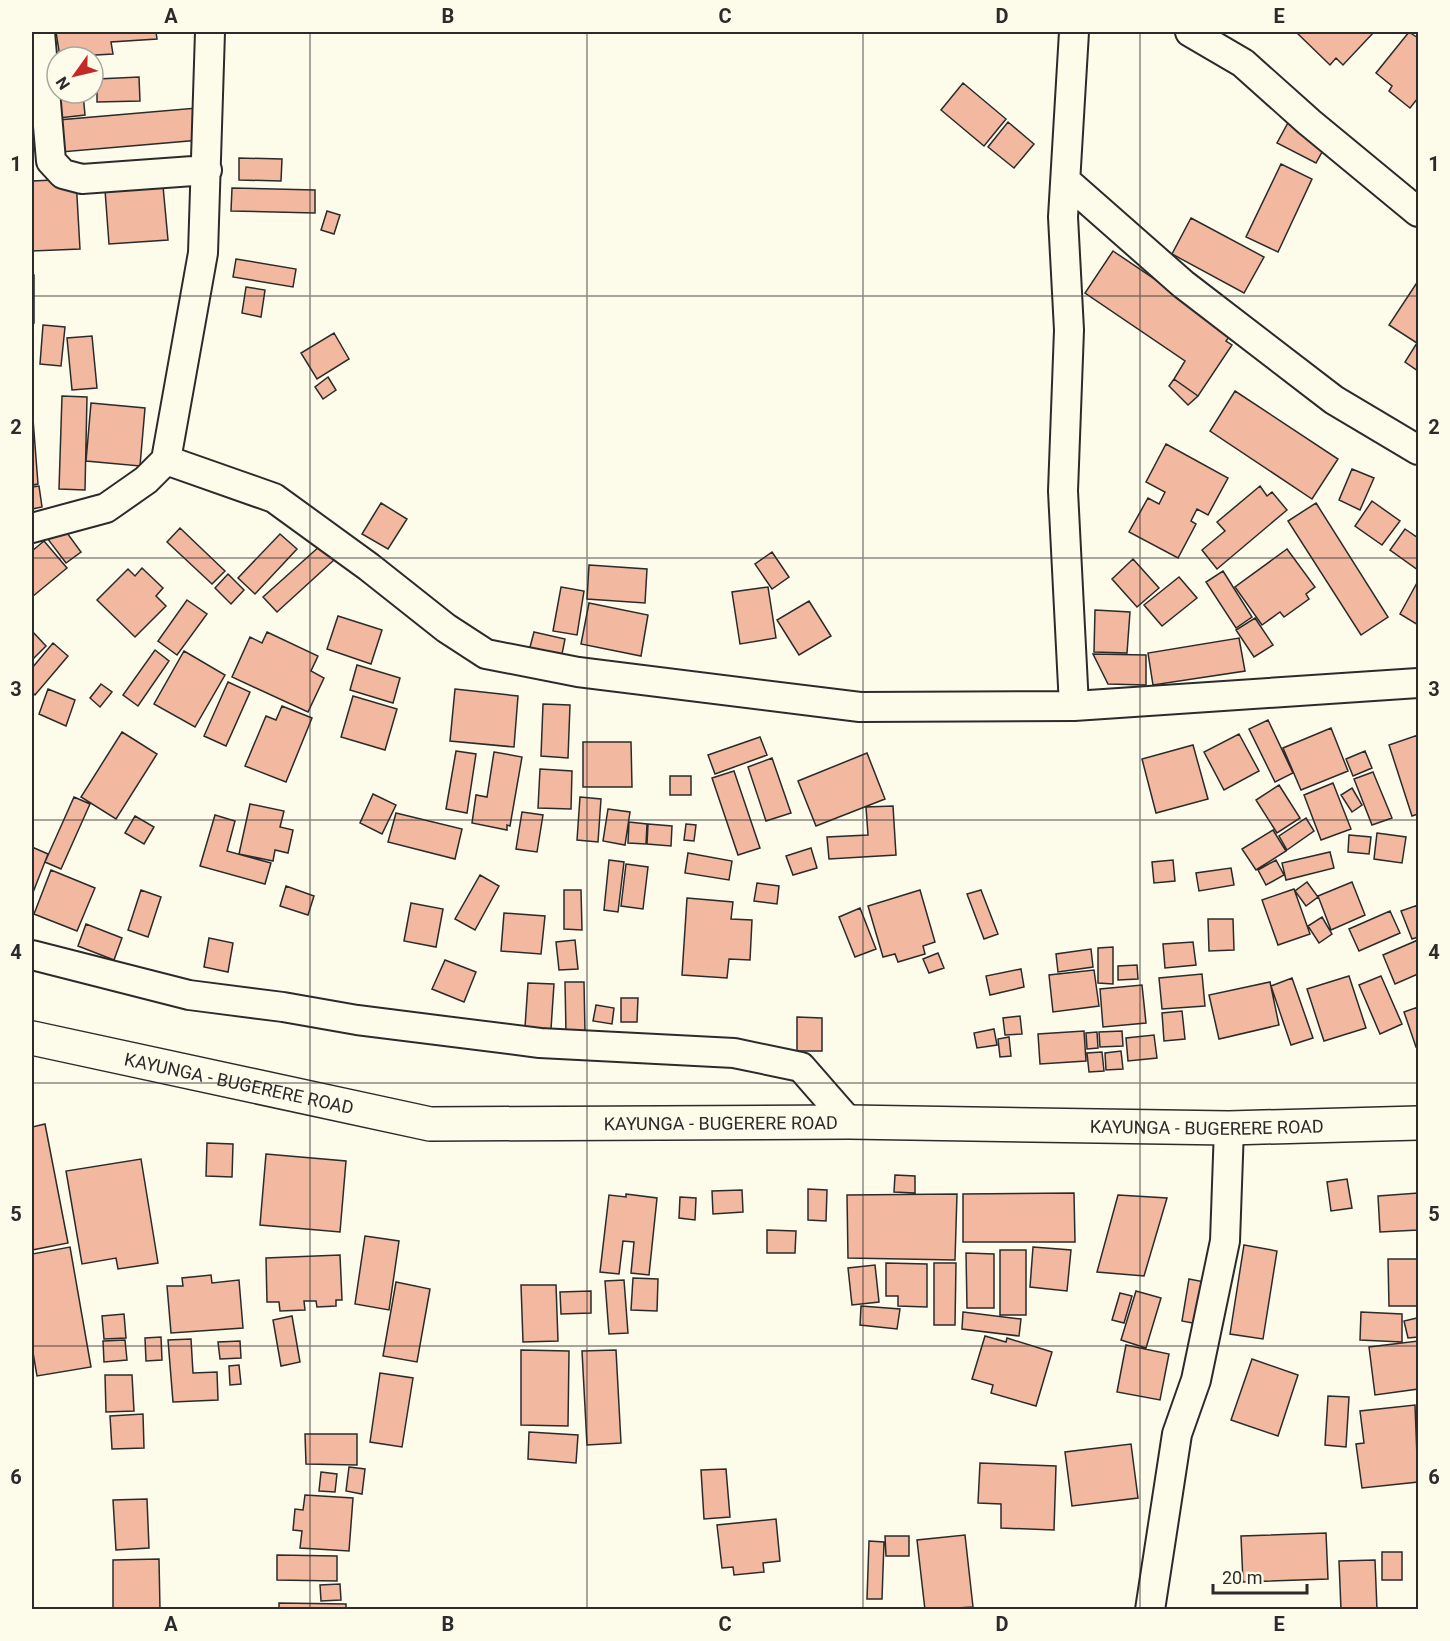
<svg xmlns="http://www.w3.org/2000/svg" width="1450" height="1641" font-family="Roboto,sans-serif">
<rect width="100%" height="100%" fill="#fdfbea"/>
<path fill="#f2b8a0" stroke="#2b2b2b" stroke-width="1.5" d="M56,32H156L157,39L111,42L113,54L60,57Z
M1296,32H1374L1343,65L1336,58L1330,65Z
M1409,32L1418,38V98L1410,108L1389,91L1392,86L1376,73Z
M139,77L140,101L97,102V79Z
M963,83L1006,119L984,146L941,110Z
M57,93H83L85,115L59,118Z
M197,108L200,140L61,152L58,120Z
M1289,121L1328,141L1316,163L1277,143Z
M1008,122L1034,144L1014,168L988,147Z
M239,158L282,159L281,181L239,180Z
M1281,164L1312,179L1278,252L1246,237Z
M76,179L80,249L32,251V181Z
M163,186L168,240L109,244L105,190Z
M232,188L315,190V213L231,211Z
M327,211L340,215L334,234L321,230Z
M1191,218L1264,257L1244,293L1172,254Z
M1113,251L1233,332L1226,341L1232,345L1198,396L1174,379L1185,361L1085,293Z
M236,259L296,269L293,287L233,277Z
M32,275H34V323H32Z
M1418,281V371L1405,362L1417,343L1389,325Z
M246,287L265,290L261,317L242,313Z
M43,325L65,327L61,366L40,364Z
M334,333L349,359L317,379L301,353Z
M92,336L97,388L72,390L67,338Z
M328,377L336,390L323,399L315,387Z
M1174,379L1198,396L1188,405L1169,386Z
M1235,391L1338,459L1312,499L1210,431Z
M62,396L87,397L85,490L59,489Z
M91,403L145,408L140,466L86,461Z
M32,406L38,484L32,485Z
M1166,444L1228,478L1208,515L1197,509L1191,521L1196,524L1178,558L1129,532L1148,498L1159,504L1165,492L1146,482Z
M1352,469L1374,478L1360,510L1339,500Z
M39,486L42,507L32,509V487Z
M1260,486L1267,496L1272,492L1287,510L1217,569L1202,550L1225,531L1217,522Z
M1372,501L1400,521L1382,545L1355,526Z
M381,503L407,519L388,549L362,534Z
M1316,503L1388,617L1361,635L1288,521Z
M62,526L81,552L66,563L47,538Z
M180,528L225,571L212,584L167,542Z
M1405,529L1418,538V570L1390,550Z
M280,534L297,549L255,594L238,578Z
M44,541L67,568L32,597V551Z
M321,545L334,560L277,612L263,597Z
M1287,549L1315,587L1306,594L1309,599L1284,617L1280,612L1262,625L1235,587Z
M772,552L789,577L772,589L755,564Z
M1133,559L1159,588L1137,607L1112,579Z
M589,565L647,569L645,603L587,599Z
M142,568L163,588L156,596L166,606L135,637L97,600L128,569L135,576Z
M1223,571L1252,617L1236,628L1206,582Z
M228,574L244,590L231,604L215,588Z
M1179,577L1197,598L1162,626L1144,605Z
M1418,581V625L1400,614Z
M561,587L584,591L577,635L553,631Z
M768,587L776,638L740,644L732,592Z
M187,600L207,614L177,655L158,641Z
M809,601L831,636L799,655L777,620Z
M589,603L648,615L641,656L581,644Z
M1095,610L1130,612L1127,653L1094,652Z
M338,616L382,630L371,664L327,649Z
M1255,618L1273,645L1254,657L1236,630Z
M32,631L46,646L32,660Z
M267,632L318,656L311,671L324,678L308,712L232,677L250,637L262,643Z
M534,632L565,639L561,659L529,651Z
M1239,638L1245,671L1153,685L1148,653Z
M53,643L68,656L35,695L32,692V668Z
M155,650L169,661L138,706L123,695Z
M184,651L225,675L195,727L154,704Z
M1093,654L1146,655V685L1108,684Z
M357,665L400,678L393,703L350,690Z
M228,682L250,692L226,746L204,736Z
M101,684L112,692L100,707L90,698Z
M48,689L75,700L66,726L39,714Z
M455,689L518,696L514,747L450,741Z
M353,696L397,709L385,750L341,737Z
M543,704L570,705L568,758L541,756Z
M282,706L312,718L286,782L245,766L266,716L276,720Z
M1268,720L1293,773L1275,782L1249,729Z
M1331,728L1348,771L1301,790L1283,748Z
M122,732L157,754L116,819L81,797Z
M1239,734L1259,771L1224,790L1204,752Z
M1418,735V814L1412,816L1389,745Z
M760,737L767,755L715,774L708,755Z
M583,742H631L632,787H583Z
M1193,745L1208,799L1156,813L1142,759Z
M456,751L476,754L467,813L446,809Z
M1365,751L1372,768L1353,776L1346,759Z
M494,752L522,757L510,826L507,825V830L472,823L476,795L487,797Z
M867,753L885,799L816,826L798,781Z
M772,758L791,813L766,821L748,767Z
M540,769L572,771L571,809L538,808Z
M734,771L760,848L738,855L712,778Z
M1373,772L1392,818L1372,825L1354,779Z
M670,776H691V795H670Z
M1333,783L1351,829L1321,840L1304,795Z
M1279,785L1300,818L1277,833L1256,800Z
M1352,788L1362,805L1352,812L1341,795Z
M373,794L396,805L382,834L360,823Z
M74,797L90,804L61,869L45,862Z
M580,797L601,799L598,842L577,840Z
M250,804L284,811L280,827L293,830L288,853L275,850L273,861L239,854Z
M893,806L896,855L829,859L827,837L868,835L866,807Z
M608,809L630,812L625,845L603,841Z
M522,812L543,815L537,852L516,849Z
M396,813L462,829L455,859L388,842Z
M215,815L235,821L227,851L271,863L265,884L200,866Z
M135,816L154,827L144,844L125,833Z
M1306,818L1314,831L1287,850L1279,836Z
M629,822L647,824L646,844L628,843Z
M648,824L672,826L671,846L647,844Z
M686,824L696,825L694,841L684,840Z
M1273,830L1286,851L1256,870L1242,849Z
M1377,833L1406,837L1402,863L1374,859Z
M1349,835L1371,837L1369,854L1348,852Z
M32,847L48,854L32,895Z
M811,848L817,868L793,875L786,856Z
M1330,852L1334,868L1286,880L1282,863Z
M688,853L732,861L729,880L685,873Z
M609,860L624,862L618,912L604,910Z
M1173,860L1175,881L1154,883L1152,862Z
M1276,860L1284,875L1266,885L1258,870Z
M626,864L648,867L643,909L621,906Z
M1231,868L1234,885L1199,891L1196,873Z
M51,870L95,888L77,931L34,914Z
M480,875L499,886L475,930L455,919Z
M1307,882L1318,897L1306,906L1295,891Z
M1352,882L1365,915L1331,930L1318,896Z
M757,883L779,886L777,904L754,901Z
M286,886L314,896L308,915L280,906Z
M1294,889L1310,934L1278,945L1262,900Z
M141,890L161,897L148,937L128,930Z
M564,890H581L582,930L564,929Z
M920,890L935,942L923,946L925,954L898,962L895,954L883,957L868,906Z
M981,890L998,934L984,939L967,894Z
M687,898L733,902L731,919L752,920L750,960L729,959L727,978L682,975Z
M411,903L443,909L436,947L404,941Z
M1418,905V937L1412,939L1401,911Z
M860,908L876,949L855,957L839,917Z
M1390,911L1400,933L1359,951L1349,929Z
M504,913L545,916L541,954L501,951Z
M1322,917L1332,934L1319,943L1308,926Z
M1208,919H1233L1234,950L1209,951Z
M86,924L122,938L114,960L78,946Z
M209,938L233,943L228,972L204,967Z
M575,940L578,969L559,970L556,942Z
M1418,940V974L1395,984L1383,955Z
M1193,942L1196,965L1165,968L1163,944Z
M1113,947V984L1098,983V948Z
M1091,949L1093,967L1058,972L1056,954Z
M938,953L944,968L929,973L923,959Z
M445,960L476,972L464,1002L432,989Z
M1137,965L1138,979L1118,980V966Z
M1021,969L1024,987L990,995L986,976Z
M1094,970L1099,1006L1053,1012L1049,975Z
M1202,974L1205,1006L1162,1009L1159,978Z
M1349,976L1366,1028L1324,1041L1307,989Z
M1381,976L1402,1024L1380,1034L1359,985Z
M1292,978L1313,1038L1291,1045L1271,986Z
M565,982H584L585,1033H566Z
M1270,982L1279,1025L1219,1039L1209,995Z
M528,983L554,984L551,1029L525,1027Z
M1142,985L1146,1023L1103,1027L1100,989Z
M621,998H638L637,1022H621Z
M596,1005L614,1008L612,1024L593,1021Z
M1418,1007V1046L1416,1047L1404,1012Z
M1182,1011L1185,1039L1164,1041L1162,1013Z
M1020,1016L1022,1034L1005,1035L1003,1018Z
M797,1017L822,1018V1051H797Z
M994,1029L997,1045L977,1048L974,1033Z
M1084,1031L1086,1061L1040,1064L1038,1034Z
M1122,1031L1123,1046L1100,1047L1099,1032Z
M1097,1032L1098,1048L1087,1049L1086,1033Z
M1154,1035L1157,1058L1128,1061L1126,1038Z
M1009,1037L1011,1056L1000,1057L998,1039Z
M1121,1051L1123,1069L1106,1070L1105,1053Z
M1102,1052L1104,1071L1089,1072L1087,1053Z
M45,1124L68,1243L32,1250V1127Z
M207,1143L233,1144L232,1177L206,1176Z
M266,1154L346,1161L340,1232L260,1225Z
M141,1159L158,1263L118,1269L116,1258L82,1264L66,1171Z
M895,1175L915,1176V1193L894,1192Z
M1347,1179L1352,1208L1331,1211L1327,1182Z
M808,1189L827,1190L826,1221L808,1220Z
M742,1190L743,1212L713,1214L712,1191Z
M1074,1193L1075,1242H963V1194Z
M1418,1193V1230L1380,1232L1378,1196Z
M626,1194L657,1198L649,1275L631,1273L634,1242L623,1241L619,1274L600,1272L609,1195L626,1197Z
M957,1194L955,1260L848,1258L847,1195Z
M1118,1195L1167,1198L1144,1276L1097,1272Z
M680,1197L696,1198L695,1220L679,1218Z
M767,1230L796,1231L795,1253H767Z
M365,1236L399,1241L389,1310L355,1304Z
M1244,1245L1277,1251L1263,1339L1230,1334Z
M70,1247L91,1367L37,1376L32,1347V1254Z
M1033,1247L1071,1250L1067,1291L1030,1287Z
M1000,1250H1026V1315H1000Z
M966,1253L994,1254V1308H967Z
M340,1255L342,1300H336V1306L317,1307L316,1301H304L305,1310L280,1311L279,1302H267L266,1258Z
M1388,1259H1418V1306H1389Z
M886,1263L927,1264V1307L898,1306V1296H886Z
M934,1263H956L955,1325H934Z
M875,1265L879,1302L852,1305L848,1268Z
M211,1275L212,1283L239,1280L243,1328L171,1333L167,1286H183L182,1278Z
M633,1278L658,1279L657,1311L631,1310Z
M1189,1279L1210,1283L1203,1325L1182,1321Z
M624,1280L628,1333L609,1334L605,1281Z
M396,1282L430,1289L417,1362L383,1356Z
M521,1285H556L558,1341L523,1342Z
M591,1291V1313L561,1314L560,1292Z
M1136,1291L1161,1298L1146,1348L1121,1340Z
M1120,1293L1132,1296L1124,1323L1112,1320Z
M861,1306L900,1309L897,1329L860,1325Z
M963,1312L1021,1319L1019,1336L962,1329Z
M1361,1312L1402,1314V1342L1360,1340Z
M124,1314L126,1338L104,1339L102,1316Z
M292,1316L300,1362L281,1366L273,1320Z
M1417,1318L1418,1337L1408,1338L1404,1321Z
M985,1336L1006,1342L1007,1338L1052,1352L1036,1406L991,1393L993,1385L972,1379Z
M161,1337L162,1360L146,1361L145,1338Z
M191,1339L193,1373L217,1372L218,1400L173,1402L168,1340Z
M125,1340L127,1360L104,1362L103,1341Z
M240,1341L241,1358L220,1359L218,1342Z
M1418,1341V1389L1375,1395L1369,1347Z
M1126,1345L1169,1354L1160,1400L1117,1392Z
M521,1350L569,1351L568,1426L521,1425Z
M616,1350L621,1443L587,1445L582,1351Z
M1252,1359L1298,1375L1278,1436L1231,1420Z
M239,1365L241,1384L230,1385L229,1366Z
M380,1373L413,1378L402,1447L370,1442Z
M105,1375H132L134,1411L106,1412Z
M1328,1396L1349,1397L1346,1447L1325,1445Z
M1415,1405L1418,1482L1362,1488L1356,1444L1364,1443L1360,1411Z
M143,1414L144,1448L112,1449L110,1416Z
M529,1432L578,1435L576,1463L528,1459Z
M305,1434H357V1465L306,1464Z
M1131,1444L1138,1498L1072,1506L1065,1452Z
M980,1463L1056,1466L1054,1530L1001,1528V1504L978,1503Z
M349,1467L365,1469L362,1494L346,1491Z
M726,1469L730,1517L704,1519L701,1470Z
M321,1472L337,1474L335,1492L319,1491Z
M305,1495L353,1498L349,1551L300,1548L302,1531L293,1530L295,1509L303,1510Z
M147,1499L149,1548L116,1550L113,1500Z
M776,1519L780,1561L763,1563L764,1572L734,1575L733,1567L722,1568L717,1525Z
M1326,1533L1328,1579L1243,1582L1241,1536Z
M965,1535L973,1607L925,1610L917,1540Z
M885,1536H909V1556H886Z
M869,1541L884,1542L882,1599H867Z
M1382,1552H1402V1580H1382Z
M277,1555L337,1556V1581L277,1580Z
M159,1559L160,1610H113V1560Z
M1375,1560L1377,1610H1341L1339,1561Z
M340,1584L341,1600L321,1601L320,1585Z
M279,1603L346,1604V1610H279Z"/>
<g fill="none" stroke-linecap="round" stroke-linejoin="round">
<g stroke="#2b2b2b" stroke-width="32">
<path id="minor" d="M40,32L51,161L63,174L82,179L207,170
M1074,32L1063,217L1069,330L1063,491L1074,706
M1190,32L1243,63L1309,122L1418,212
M1066,181L1183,284L1334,400L1418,450
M166,460L274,498L369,567L446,628L486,654L578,672L860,707L1074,706L1418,683
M32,528L106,508L146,480L166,460L203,253L210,32
M32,955L189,995L283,1007L357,1020L540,1043L734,1053L801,1067L849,1122
M1150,1610L1177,1434L1196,1380L1225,1241L1229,1128"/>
</g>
<g stroke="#2b2b2b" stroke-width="36">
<g id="primary">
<path id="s1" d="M32,1038L430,1124L849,1122L1229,1128L1418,1123"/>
</g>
</g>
<use href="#minor" stroke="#fdfbea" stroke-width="28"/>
<use href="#primary" stroke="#fdfbea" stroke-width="33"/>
</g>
<path fill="none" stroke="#2b2b2b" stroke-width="1.5" stroke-opacity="0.55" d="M310,32V1610M587,32V1610M863,32V1610M1140,32V1610M32,296H1418M32,558H1418M32,820H1418M32,1083H1418M32,1346H1418"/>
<g text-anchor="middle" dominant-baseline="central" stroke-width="4.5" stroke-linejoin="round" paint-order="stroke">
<g font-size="18" fill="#2b2b2b" stroke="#fdfbea">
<text stroke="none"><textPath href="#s1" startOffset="212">KAYUNGA - BUGERERE ROAD</textPath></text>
<text stroke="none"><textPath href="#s1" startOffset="698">KAYUNGA - BUGERERE ROAD</textPath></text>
<text stroke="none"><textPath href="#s1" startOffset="1184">KAYUNGA - BUGERERE ROAD</textPath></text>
</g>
</g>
<rect width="1450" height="1641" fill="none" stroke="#fdfbea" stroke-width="66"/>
<g transform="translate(75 75) rotate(236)"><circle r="28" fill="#fdfbea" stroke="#a9a89e" stroke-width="1.5"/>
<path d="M0-4.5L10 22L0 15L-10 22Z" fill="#c62828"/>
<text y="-9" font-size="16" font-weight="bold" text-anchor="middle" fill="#2b2b2b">N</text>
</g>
<path d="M1213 1584v9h94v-9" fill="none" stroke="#2b2b2b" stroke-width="3"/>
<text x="1222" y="1584" font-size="18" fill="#2b2b2b" stroke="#fdfbea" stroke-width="4.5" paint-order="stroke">20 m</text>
<rect x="33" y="33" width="1384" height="1575" fill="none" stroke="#2b2b2b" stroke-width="2"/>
<g font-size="20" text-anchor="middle" font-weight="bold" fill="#2b2b2b">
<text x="171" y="23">A</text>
<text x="448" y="23">B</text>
<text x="725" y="23">C</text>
<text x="1002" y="23">D</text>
<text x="1279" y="23">E</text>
<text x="16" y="171">1</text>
<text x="1434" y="171">1</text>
<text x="16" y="434">2</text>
<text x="1434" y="434">2</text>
<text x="16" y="696">3</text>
<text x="1434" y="696">3</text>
<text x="16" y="959">4</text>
<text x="1434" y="959">4</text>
<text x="16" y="1221">5</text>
<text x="1434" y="1221">5</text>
<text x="16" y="1484">6</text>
<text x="1434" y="1484">6</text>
<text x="171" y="1631">A</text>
<text x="448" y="1631">B</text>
<text x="725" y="1631">C</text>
<text x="1002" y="1631">D</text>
<text x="1279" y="1631">E</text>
</g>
</svg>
